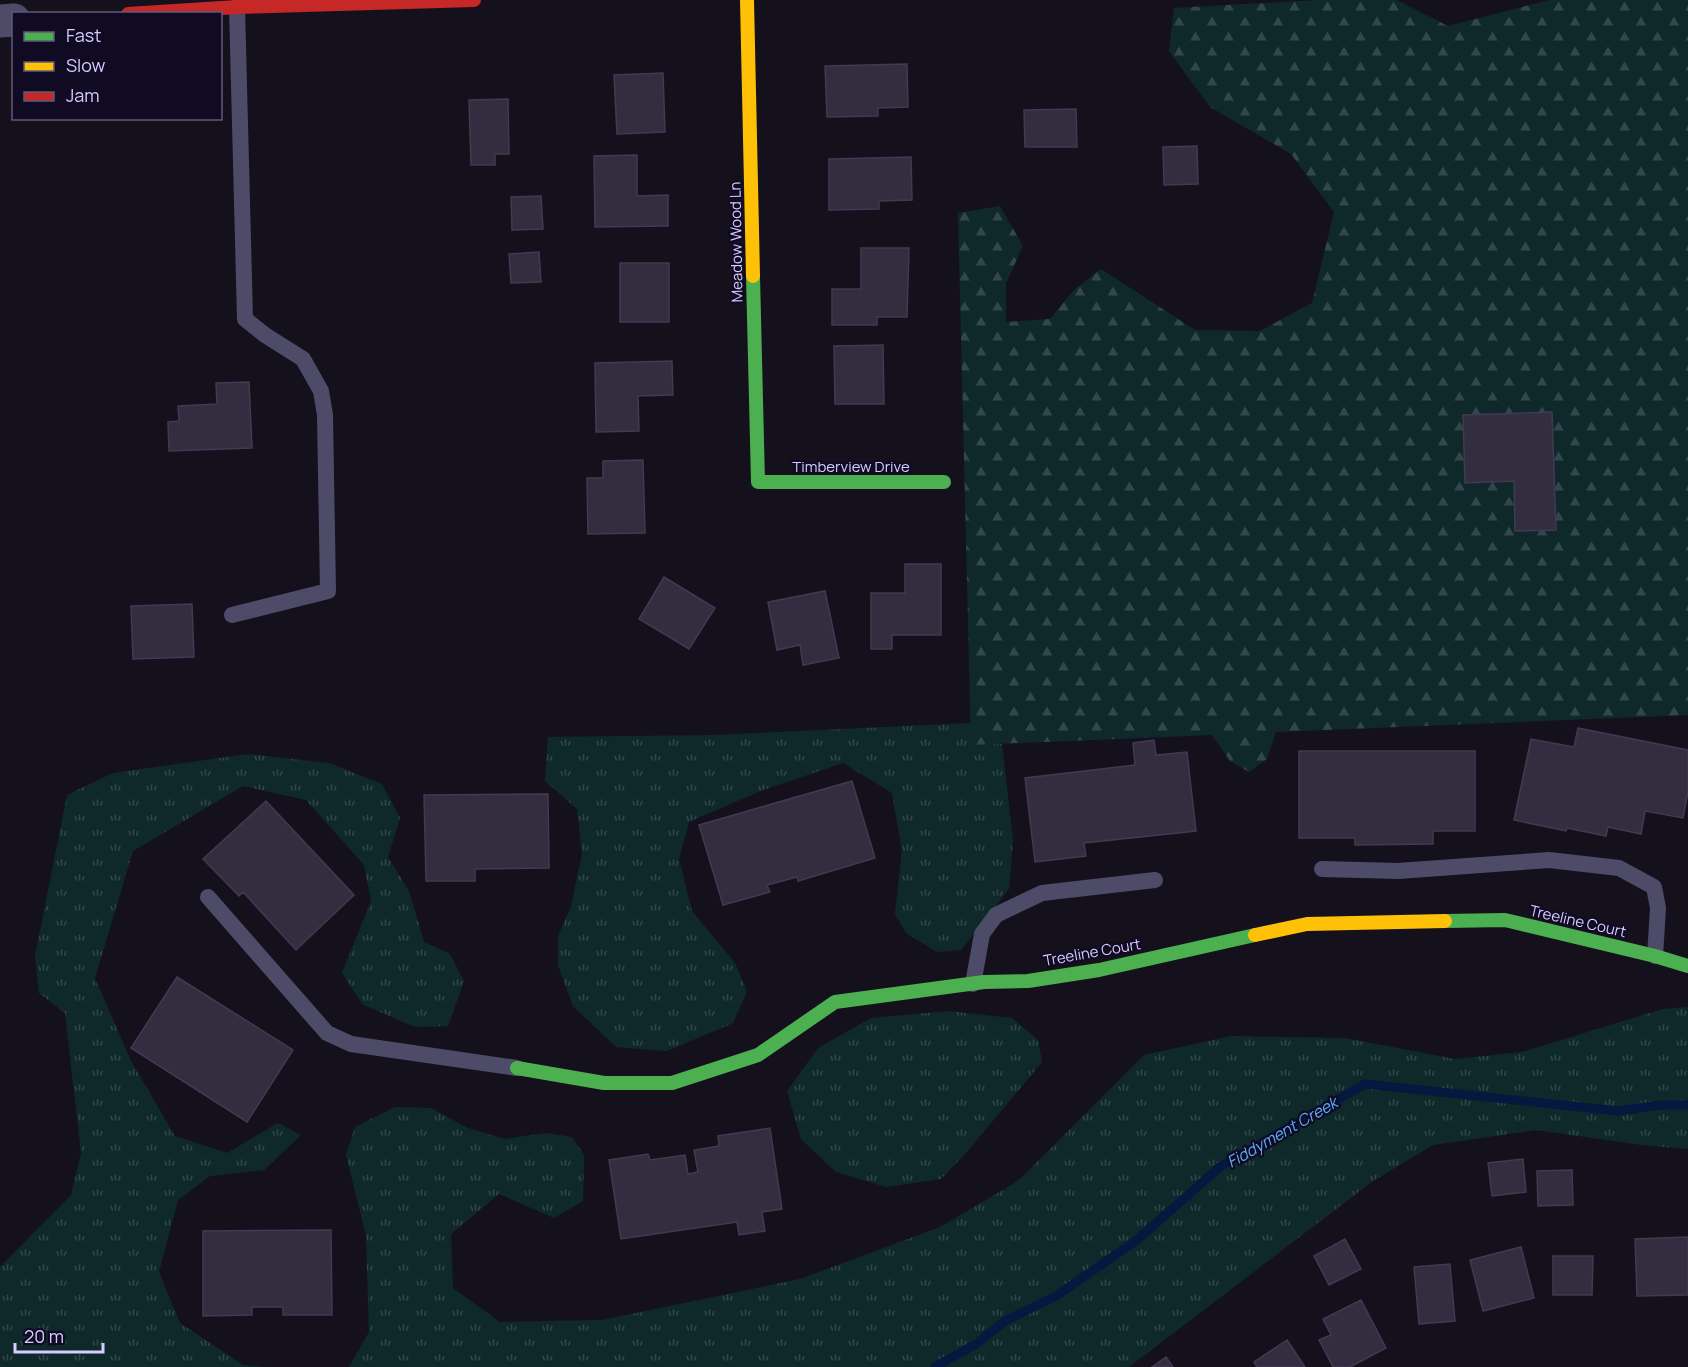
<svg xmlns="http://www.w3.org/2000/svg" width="1688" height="1367" font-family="Manrope,sans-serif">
<defs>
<pattern id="grass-tufts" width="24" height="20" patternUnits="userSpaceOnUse" patternTransform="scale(1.5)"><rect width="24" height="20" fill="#0f292b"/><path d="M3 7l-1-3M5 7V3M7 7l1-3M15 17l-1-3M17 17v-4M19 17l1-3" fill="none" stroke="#31474b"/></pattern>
<pattern id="forest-firs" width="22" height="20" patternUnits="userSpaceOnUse" patternTransform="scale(1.5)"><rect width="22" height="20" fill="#0f292b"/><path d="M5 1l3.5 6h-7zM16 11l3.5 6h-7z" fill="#31474b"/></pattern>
</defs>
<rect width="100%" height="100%" fill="#14111d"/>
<path fill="url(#grass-tufts)" d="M971,723L972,745L1002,744L1013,841L1009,889L961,950L937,952L906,933L895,914L902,851L892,793L843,763L763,790L689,822L679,859L692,911L735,963L747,991L733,1023L667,1051L616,1047L573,1006L558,965V936L571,906L582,854L577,809L545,781L548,737L714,735Z
M248,754L329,763L382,784L400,818L388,857L409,891L424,942L450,954L464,981L448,1026L415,1027L362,1004L342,973L371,901L364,865L306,800L243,786L133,851L95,978L131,1061L175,1136L227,1153L278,1123L301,1135L264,1170L210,1176L178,1200L159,1272L180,1323L243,1365L267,1367H0V1267L71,1195L81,1153L65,1013L39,993L35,956L67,795L113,773Z
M1688,1007V1149L1642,1145L1536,1130L1433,1145L1373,1181L1129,1367H349L369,1332L366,1235L346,1155L355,1127L395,1107L431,1108L468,1128L505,1139L545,1133L572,1137L584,1155L583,1201L554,1218L499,1194L451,1234L453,1288L500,1322L602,1320L800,1279L940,1227L1018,1181L1144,1055L1231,1036L1345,1038L1455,1059L1522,1052L1663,1009Z
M948,1011L1012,1018L1038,1040L1042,1062L966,1153L941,1179L886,1187L836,1172L801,1139L787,1091L818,1048L871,1018Z"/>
<path fill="url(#forest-firs)" d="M1317,0H1397L1448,26L1549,0H1688V715L1276,732L1267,759L1249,772L1230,761L1212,735L971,745L958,213L1000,206L1023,246L1006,283V322L1050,319L1074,290L1101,269L1195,330L1260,331L1312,303L1334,212L1291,154L1210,107L1169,51L1174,8Z"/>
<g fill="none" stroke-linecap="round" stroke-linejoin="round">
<path stroke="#051840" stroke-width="9" d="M935,1367L976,1344L1005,1321L1056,1296L1137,1240L1221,1166L1365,1084L1618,1111L1661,1105H1688"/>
</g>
<path fill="#322e40" stroke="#403a52" stroke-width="1.5" d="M907,64L908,107L878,108V116L827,117L825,66Z
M663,73L665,132L617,134L614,75Z
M508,99L509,154H495V165H471L469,100Z
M1076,109L1077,147H1025L1024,110Z
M1197,146L1198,184L1164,185L1163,147Z
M637,155V196L668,195V226L595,227L594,156Z
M911,157L912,200L879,201V209L829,210V159Z
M541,196L543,229L512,230L511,197Z
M861,248H909L907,317H877V325H832V289H861Z
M539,252L541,282L511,283L509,254Z
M620,263H669V322H620Z
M883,345L884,404H835L834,346Z
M672,361L673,395L638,396L639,431L596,432L595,363Z
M249,382L252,448L169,451L168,422L179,421L178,406L217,404L216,383Z
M1552,412L1556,530L1515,531L1514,481L1465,483L1463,415Z
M643,460L645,533L588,534L587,478H603V461Z
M905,564H941V635H892V649H871V593H905Z
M664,577L715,608L689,649L639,619Z
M825,591L839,658L803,665L800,645L777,650L768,602Z
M192,604L194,657L133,659L131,606Z
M1578,728L1688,750V792L1683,818L1645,811L1641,834L1608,827L1606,836L1567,828L1566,831L1514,820L1531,739L1574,747Z
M1154,740L1156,755L1187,752L1196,831L1084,843L1086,856L1035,862L1025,778L1135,765L1133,743Z
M1299,751H1475V831H1433V844L1355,845V838H1299Z
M852,781L875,858L798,881L797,877L767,885L770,892L723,905L699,825Z
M548,794L549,868L475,869V881H426L424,795Z
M266,801L354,895L296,950L243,892L239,896L203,859Z
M177,977L293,1050L247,1122L131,1048Z
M770,1128L782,1209L762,1212L765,1231L739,1235L737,1222L621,1239L609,1160L648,1154L650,1160L685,1155L688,1174L698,1172L694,1150L719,1146L718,1136Z
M1523,1159L1526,1192L1492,1196L1488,1163Z
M1572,1170L1573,1205L1538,1206L1537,1171Z
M331,1230L332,1315H283V1307H252V1315L203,1316V1231Z
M1688,1237V1295L1637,1296L1635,1239Z
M1345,1239L1361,1269L1329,1285L1314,1256Z
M1521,1247L1534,1298L1483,1311L1470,1260Z
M1553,1256H1593L1592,1295H1553Z
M1450,1264L1455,1321L1419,1324L1414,1267Z
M1361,1300L1386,1348L1350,1367H1333L1319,1340L1331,1335L1323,1319Z
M1287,1340L1305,1367H1257L1254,1362Z
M1166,1357L1173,1367H1152Z"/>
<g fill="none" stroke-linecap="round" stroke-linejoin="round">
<path stroke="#4d4b67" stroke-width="16" d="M232,615L328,591L325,415L321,391L303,359L265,335L245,319L237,7
M1322,869L1398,871L1549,860L1619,868L1654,887L1658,908L1655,956
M208,897L327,1033L351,1044L517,1068
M973,984L982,934L996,915L1042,893L1155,880"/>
<path stroke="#4d4b67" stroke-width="33" d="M0,21L14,20"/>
<path stroke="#4caf50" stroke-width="14" d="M753,276L758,482H944
M1445,921L1505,920L1655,956L1688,966
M517,1068L604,1083H672L758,1055L835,1002L984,982L1028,981L1099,970L1255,935"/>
<path stroke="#ffc107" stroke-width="14" d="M747,0L753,276
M1255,935L1307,924L1445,921"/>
<path stroke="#c62828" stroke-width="14" d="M128,14L237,7L474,0"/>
</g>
<g text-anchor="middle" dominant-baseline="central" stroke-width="4.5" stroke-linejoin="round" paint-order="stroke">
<g font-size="15" fill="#d4cdff" stroke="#100b23">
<text transform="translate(736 242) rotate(-91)">Meadow Wood Ln</text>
<text x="851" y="466">Timberview Drive</text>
<text transform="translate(1578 921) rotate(13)">Treeline Court</text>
<text transform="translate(1092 952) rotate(-10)">Treeline Court</text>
</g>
<g font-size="16" font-style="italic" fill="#5baeff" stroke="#100b23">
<text transform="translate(1282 1132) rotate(-30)">Fiddyment Creek</text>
</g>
</g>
<rect x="12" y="12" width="210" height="108" fill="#100b23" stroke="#5e597b" stroke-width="1.5"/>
<rect x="24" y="32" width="30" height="9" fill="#4caf50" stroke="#5e597b" stroke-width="1.5"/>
<text x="66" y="42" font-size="18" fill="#d4cdff">Fast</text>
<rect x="24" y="62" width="30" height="9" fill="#ffc107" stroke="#5e597b" stroke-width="1.5"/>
<text x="66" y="72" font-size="18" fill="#d4cdff">Slow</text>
<rect x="24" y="92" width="30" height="9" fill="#c62828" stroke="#5e597b" stroke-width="1.5"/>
<text x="66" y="102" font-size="18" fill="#d4cdff">Jam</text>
<path d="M15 1343v9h88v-9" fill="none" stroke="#d4cdff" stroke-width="3"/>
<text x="24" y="1343" font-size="18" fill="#d4cdff" stroke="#100b23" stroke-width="4.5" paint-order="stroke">20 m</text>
</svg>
